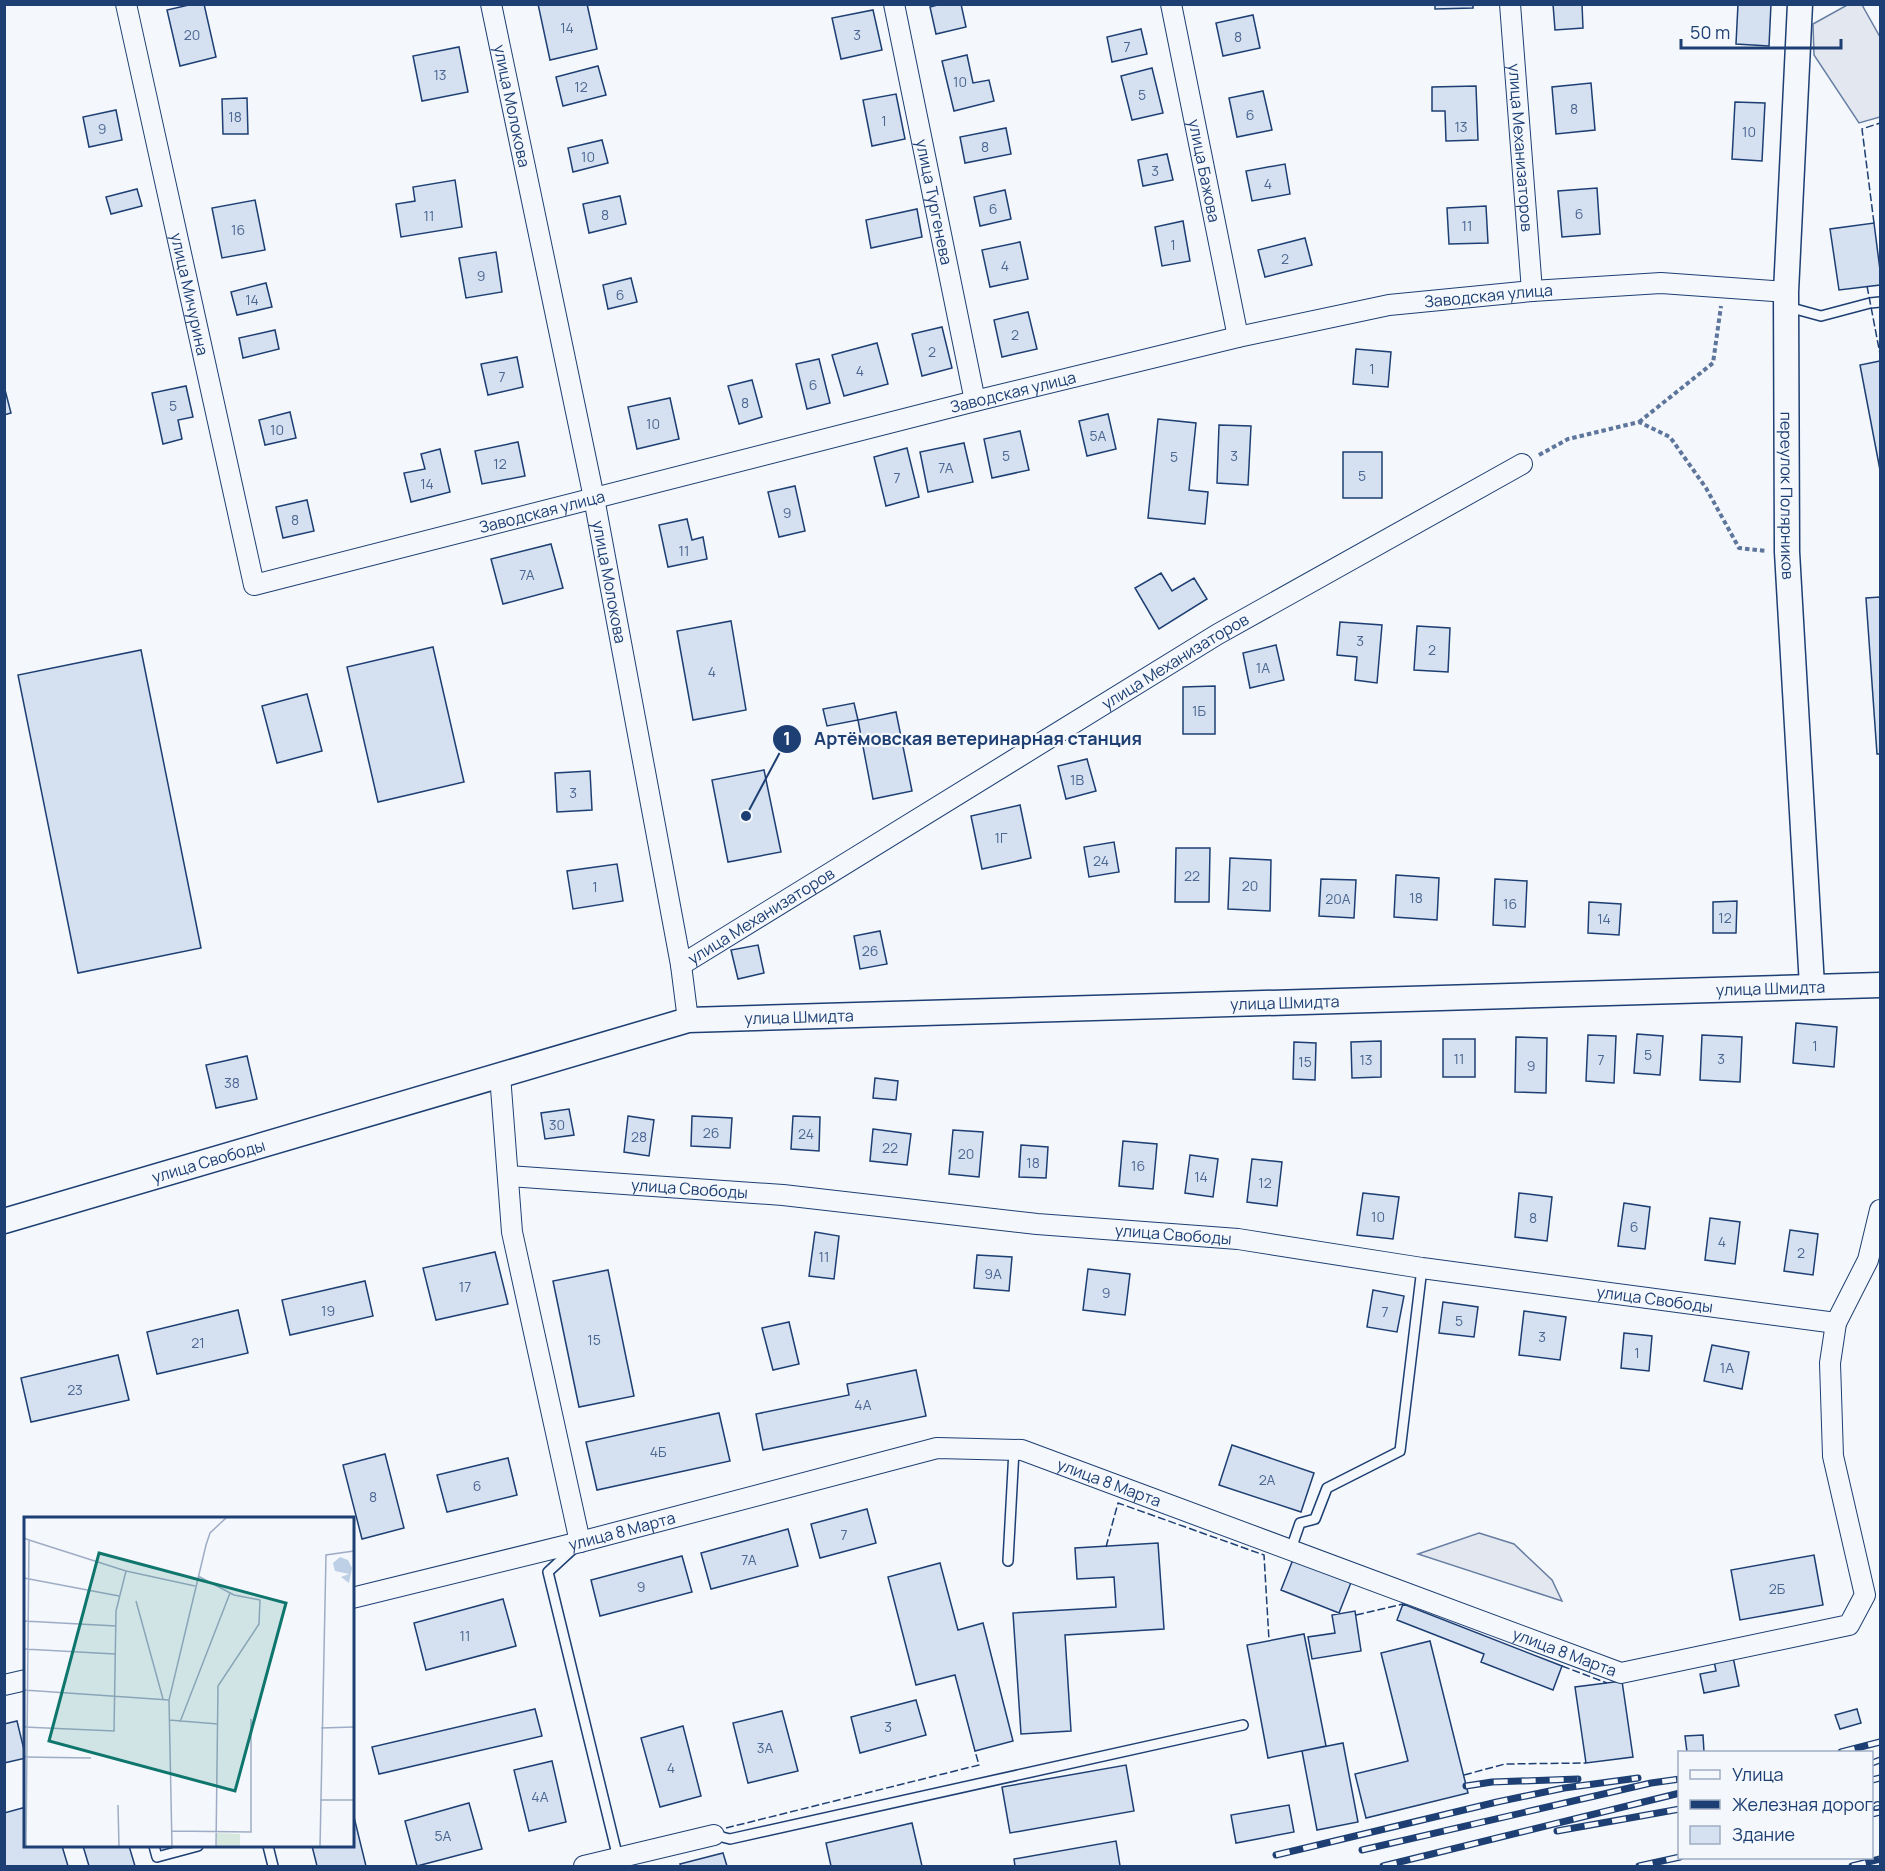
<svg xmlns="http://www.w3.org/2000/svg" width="1885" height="1871" font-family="Manrope,sans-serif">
<rect width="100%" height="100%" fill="#f4f7fb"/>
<path fill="#e3e8f0" stroke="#687fa3" stroke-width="1.5" d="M1849,4L1862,5L1880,37V117L1859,123L1814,55L1813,24Z
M1479,1533L1514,1544L1552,1580L1562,1601L1418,1554Z"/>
<path fill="#d5e0f0" stroke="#1d3f73" stroke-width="1.5" d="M193,4H204L216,57L180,66L167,10Z
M538,4H587L597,49L550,60Z
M941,4H961L966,27L936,34L930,7Z
M1435,4H1473V8L1435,9Z
M1553,4H1582L1583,28L1555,30Z
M1738,4H1771L1769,46L1736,44Z
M873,10L882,50L841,59L832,18Z
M1253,15L1260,48L1223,56L1216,23Z
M1141,29L1147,54L1112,62L1107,37Z
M459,47L468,92L422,101L413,56Z
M967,55L973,83L989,80L994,101L954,111L942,61Z
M598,66L606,95L563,106L556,77Z
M1152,68L1163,113L1132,120L1121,76Z
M1591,83L1595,130L1556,134L1552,87Z
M1476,86L1478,140L1446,141L1445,111H1432V87Z
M1263,91L1272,130L1237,137L1229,98Z
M896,94L905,139L872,146L863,100Z
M247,98L248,134H223L222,99Z
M1735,102L1765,103L1762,161L1732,159Z
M116,110L122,140L89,147L83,117Z
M1006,128L1011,154L965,163L960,137Z
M602,140L608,163L573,172L568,148Z
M1167,154L1173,180L1143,186L1138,160Z
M1285,164L1290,194L1252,201L1246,171Z
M455,180L462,227L401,237L396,204L415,201L413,187Z
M1597,188L1600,234L1562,237L1558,191Z
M137,189L142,206L111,214L106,197Z
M1005,190L1011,219L980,226L974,197Z
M620,196L626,224L589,233L583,204Z
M255,200L265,250L222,258L212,208Z
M1486,206L1488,243L1449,244L1447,208Z
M917,209L922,237L871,248L866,220Z
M1183,221L1190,261L1162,266L1155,227Z
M1874,223L1880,270V285L1839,290L1830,229Z
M1305,238L1312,265L1265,277L1258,250Z
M1020,242L1028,279L990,287L982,250Z
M496,252L502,292L466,298L459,258Z
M631,278L637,302L608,309L603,285Z
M266,283L272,307L237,315L231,292Z
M1028,312L1037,349L1002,357L994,320Z
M942,327L952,368L922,376L912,334Z
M275,330L279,349L243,358L239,338Z
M877,343L888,384L844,396L832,355Z
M1356,349L1391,352L1388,387L1353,384Z
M517,357L523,387L488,395L481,364Z
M819,359L830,403L807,409L796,364Z
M1880,361V470L1860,365Z
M752,380L762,417L739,424L728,386Z
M4,386L11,413L4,415Z
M186,386L193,417L178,420L182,439L163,444L152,393Z
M670,398L679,439L637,449L628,407Z
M290,412L296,438L265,445L259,420Z
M1108,414L1116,449L1087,456L1079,421Z
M1158,419L1196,423L1189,490L1208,492L1205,524L1148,518Z
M1219,425L1251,426L1248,485L1217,483Z
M1020,431L1029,470L992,478L984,439Z
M518,442L525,476L482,484L475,451Z
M964,443L973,482L928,492L920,452Z
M907,448L919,497L886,506L874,457Z
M440,449L450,492L411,502L404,473L425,469L421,454Z
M1343,452H1382V498H1343Z
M795,486L805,531L779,537L768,492Z
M307,500L314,531L283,538L276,507Z
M687,519L692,540L703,537L707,559L668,567L659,525Z
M551,544L563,588L503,604L491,559Z
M1161,573L1172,591L1194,578L1207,599L1159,629L1135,588Z
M1880,597V754H1877L1866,598Z
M731,621L746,710L693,720L677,631Z
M1340,622L1382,625L1377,683L1355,680L1357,657L1337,655Z
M1417,626L1450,628L1448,672L1414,670Z
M1276,645L1284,680L1250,688L1243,653Z
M433,647L464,782L378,802L347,667Z
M141,650L201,948L78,973L18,675Z
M1215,686V734H1183V687Z
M307,694L322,751L277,763L262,706Z
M854,703L858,720L827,726L823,709Z
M896,712L912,791L873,799L858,720Z
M1087,759L1096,791L1066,799L1058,766Z
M764,770L781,852L728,862L712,780Z
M590,771L592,810L557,812L555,773Z
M1020,805L1031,858L982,869L971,816Z
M1114,842L1119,872L1089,877L1084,847Z
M1176,848H1210L1209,902H1175Z
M1230,858L1271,860L1270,911L1228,909Z
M617,864L623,901L573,909L567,871Z
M1396,875L1439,878L1437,920L1394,917Z
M1321,879L1356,880L1354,918L1319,916Z
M1495,879L1527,881L1525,927L1493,925Z
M1737,901L1736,933H1713V902Z
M1589,902L1621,904L1619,935L1588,933Z
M880,931L887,964L860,969L854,936Z
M758,945L764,973L738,979L731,950Z
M1796,1023L1837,1027L1834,1067L1793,1063Z
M1637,1034L1663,1036L1660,1075L1634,1073Z
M1588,1035L1616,1036L1614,1083L1586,1081Z
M1702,1035L1742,1037L1740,1082L1700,1080Z
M1516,1037L1547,1038L1546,1093L1515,1092Z
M1443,1039H1475V1077H1443Z
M1381,1041V1077L1352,1078L1351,1042Z
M1294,1042L1316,1043L1315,1080L1293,1079Z
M247,1056L257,1099L216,1108L206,1065Z
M875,1078L898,1081L896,1100L873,1098Z
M569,1109L574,1135L545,1139L541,1113Z
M628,1116L654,1120L649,1156L624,1152Z
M692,1116L732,1118L730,1148L691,1146Z
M793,1116L820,1117L819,1151L791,1149Z
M873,1129L911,1134L907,1165L870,1161Z
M953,1130L983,1132L979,1177L949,1174Z
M1123,1141L1157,1144L1153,1189L1119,1186Z
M1021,1145L1048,1147L1046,1178L1019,1177Z
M1190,1155L1218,1159L1213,1197L1185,1193Z
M1252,1159L1282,1162L1277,1206L1247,1202Z
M1363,1193L1399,1197L1393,1239L1357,1235Z
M1519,1193L1552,1197L1547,1241L1515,1237Z
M1624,1203L1650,1207L1645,1249L1618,1246Z
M1710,1218L1740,1222L1735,1264L1705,1260Z
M1790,1230L1818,1234L1813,1275L1784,1271Z
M815,1232L839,1236L834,1279L809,1276Z
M495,1252L508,1304L436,1320L423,1268Z
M977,1255L1012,1257L1009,1291L974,1288Z
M1088,1269L1130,1274L1125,1315L1083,1310Z
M608,1270L634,1396L579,1407L553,1281Z
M365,1281L373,1316L290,1335L282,1300Z
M1373,1290L1404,1296L1397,1332L1367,1327Z
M1443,1302L1478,1307L1474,1337L1439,1333Z
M238,1310L248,1353L157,1374L147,1332Z
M1524,1311L1566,1317L1560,1360L1519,1355Z
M789,1322L799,1364L773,1370L762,1328Z
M1624,1333L1652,1336L1649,1371L1621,1368Z
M1712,1345L1749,1352L1742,1389L1704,1381Z
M118,1355L129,1400L31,1422L21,1378Z
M916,1370L926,1416L763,1450L756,1414L849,1395L847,1384Z
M719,1413L730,1461L597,1490L586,1442Z
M1232,1445L1314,1473L1301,1512L1219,1485Z
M385,1454L404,1528L362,1539L343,1465Z
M508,1458L517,1495L447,1512L437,1475Z
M867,1509L876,1543L820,1558L811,1524Z
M788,1529L798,1566L711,1589L701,1553Z
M1158,1543L1164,1629L1065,1635L1071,1731L1021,1734L1013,1613L1116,1607L1114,1577L1077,1579L1075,1548Z
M1814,1555L1823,1605L1740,1620L1731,1570Z
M682,1556L692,1592L600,1616L591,1580Z
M1294,1557L1352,1580L1339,1613L1281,1590Z
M940,1563L958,1630L983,1623L1013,1741L975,1751L955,1675L916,1685L888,1577Z
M503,1599L516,1646L426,1670L414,1623Z
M1403,1604L1562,1666L1553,1690L1481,1662L1484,1654L1397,1620Z
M1355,1611L1361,1651L1312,1659L1308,1637L1335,1633L1332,1615Z
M1304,1634L1326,1746L1268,1758L1247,1645Z
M1430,1641L1468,1793L1366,1818L1355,1774L1408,1761L1381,1653Z
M1733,1657L1739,1686L1704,1693L1700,1674L1716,1671L1714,1661Z
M1622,1681L1633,1757L1586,1763L1575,1687Z
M916,1700L926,1735L860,1753L851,1717Z
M535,1709L542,1736L379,1774L372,1747Z
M1857,1709L1861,1723L1840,1729L1835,1715Z
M782,1711L798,1771L748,1783L733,1723Z
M17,1721L26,1758L4,1763V1724Z
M683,1726L701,1796L660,1807L641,1738Z
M1703,1735L1704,1752H1687L1685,1736Z
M1343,1743L1358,1822L1317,1830L1302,1751Z
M552,1761L566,1822L529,1831L514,1770Z
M1126,1765L1134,1811L1010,1833L1002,1787Z
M469,1803L482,1849L417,1866L405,1821Z
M1289,1805L1294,1832L1236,1843L1231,1815Z
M26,1807V1846H62L68,1866H5L4,1813Z
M353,1813L366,1866H317L312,1846H352Z
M912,1823L922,1866H831L826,1843Z
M1116,1841L1120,1866H1015L1014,1859Z
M83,1846H129L135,1866H89Z
M723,1853L727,1866H681L680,1864Z"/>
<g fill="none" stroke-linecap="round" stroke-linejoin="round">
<g stroke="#1d3f73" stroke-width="12">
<path id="service" d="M1788,307L1821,316L1870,303L1880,302
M574,1548L548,1572L618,1858
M1291,1549L1300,1523L1315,1519L1327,1488L1400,1451L1422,1268
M1008,1561L1014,1450
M714,1835L730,1839L1243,1725
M154,1846L157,1857L198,1846
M268,1846L273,1866"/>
</g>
<g stroke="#1d3f73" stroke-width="22">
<g id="minor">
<path id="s1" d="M126,4L254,585L975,401L1238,337L1389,305L1532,291L1661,283L1786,292"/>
<path id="s2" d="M491,4L594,498L681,965L688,1020"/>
<path id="s3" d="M894,4L975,401"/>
<path id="s4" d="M1171,4L1238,337"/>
<path id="s5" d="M1510,4L1532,291"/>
<path id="s6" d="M681,965L1218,634L1522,464"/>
<path d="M500,1075L512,1232L580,1542"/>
<path id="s7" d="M508,1176L783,1195L1037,1224L1238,1239L1422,1268L1836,1323"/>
<path id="s8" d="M352,1598L580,1542L937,1448L1022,1450L1621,1673L1849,1625L1865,1595L1833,1456L1830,1363L1836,1323L1868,1260L1880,1210"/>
<path d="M4,1685L26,1680"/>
<path d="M584,1866L714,1835"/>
</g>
</g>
<g stroke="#1d3f73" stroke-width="27">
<g id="tertiary">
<path id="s9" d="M1800,4L1786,292L1787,552L1812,986"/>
<path id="s10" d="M4,1221L688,1020L1880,985"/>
</g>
</g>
<path stroke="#5e769c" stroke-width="4" stroke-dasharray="4.5 3" stroke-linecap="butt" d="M1639,422L1713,363L1721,306
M1539,455L1568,439L1639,422L1670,437L1706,488L1739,548L1766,551"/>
<use href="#service" stroke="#f4f7fb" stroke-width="9"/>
<use href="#minor" stroke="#f4f7fb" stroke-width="20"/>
<use href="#tertiary" stroke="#f4f7fb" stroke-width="24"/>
<g stroke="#1d3f73" stroke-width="7">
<path id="rail" d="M1841,1752L1880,1742
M1872,1763L1880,1760
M1872,1780L1880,1778
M1466,1786L1492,1782L1578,1779
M1872,1814L1880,1812
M1557,1831L1680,1809
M1362,1850L1651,1783L1680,1779
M1276,1855L1497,1802L1564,1788L1638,1778
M1383,1866L1680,1793
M1639,1866L1680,1857
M1852,1866L1880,1859"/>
</g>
<use href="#rail" stroke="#f4f7fb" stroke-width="4.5" stroke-dasharray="14" stroke-linecap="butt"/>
<path stroke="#1d3f73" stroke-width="1.5" stroke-dasharray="8 3" stroke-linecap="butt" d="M1874,223L1862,129L1880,123
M1867,286L1880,354
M1106,1547L1118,1503L1264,1555L1269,1640
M1356,1615L1403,1604
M1562,1666L1607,1683
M1464,1775L1505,1764L1586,1763
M726,1828L979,1765L975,1751"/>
</g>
<g text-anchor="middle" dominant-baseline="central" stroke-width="4.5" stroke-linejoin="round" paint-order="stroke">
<g font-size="14" fill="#4b6792">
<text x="567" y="27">14</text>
<text x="192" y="34">20</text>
<text x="857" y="34">3</text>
<text x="1238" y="36">8</text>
<text x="1127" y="46">7</text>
<text x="440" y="74">13</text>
<text x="960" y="81">10</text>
<text x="581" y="86">12</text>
<text x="1142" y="94">5</text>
<text x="1574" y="108">8</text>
<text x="1250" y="114">6</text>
<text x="235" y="116">18</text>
<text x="884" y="120">1</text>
<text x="1461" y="126">13</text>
<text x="102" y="128">9</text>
<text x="1749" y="131">10</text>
<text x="985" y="146">8</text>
<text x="588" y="156">10</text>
<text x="1155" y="170">3</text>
<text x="1268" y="183">4</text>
<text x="993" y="208">6</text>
<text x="1579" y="213">6</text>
<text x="605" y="214">8</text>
<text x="429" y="215">11</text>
<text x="1467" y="225">11</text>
<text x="238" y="229">16</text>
<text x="1173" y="244">1</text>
<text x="1285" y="258">2</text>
<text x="1005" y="265">4</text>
<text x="481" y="275">9</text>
<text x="620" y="294">6</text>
<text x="252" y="299">14</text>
<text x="1015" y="334">2</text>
<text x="932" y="351">2</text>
<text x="1372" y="368">1</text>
<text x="860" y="370">4</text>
<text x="502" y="376">7</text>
<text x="813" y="384">6</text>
<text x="745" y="402">8</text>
<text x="173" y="405">5</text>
<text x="653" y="423">10</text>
<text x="277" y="429">10</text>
<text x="1098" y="435">5А</text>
<text x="1006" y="455">5</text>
<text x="1234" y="455">3</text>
<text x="1174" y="456">5</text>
<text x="500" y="463">12</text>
<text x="946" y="467">7А</text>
<text x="1362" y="475">5</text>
<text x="897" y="477">7</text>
<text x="427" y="483">14</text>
<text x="787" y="512">9</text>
<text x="295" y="519">8</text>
<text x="684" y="550">11</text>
<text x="527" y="574">7А</text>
<text x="1360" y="640">3</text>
<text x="1432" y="649">2</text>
<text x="1263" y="667">1А</text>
<text x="712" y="671">4</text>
<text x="1199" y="710">1Б</text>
<text x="1077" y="779">1В</text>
<text x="573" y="792">3</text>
<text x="1001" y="837">1Г</text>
<text x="1101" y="860">24</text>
<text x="1192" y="875">22</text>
<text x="1250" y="885">20</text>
<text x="595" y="886">1</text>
<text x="1416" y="897">18</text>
<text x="1338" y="898">20А</text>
<text x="1510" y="903">16</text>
<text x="1725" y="917">12</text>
<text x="1604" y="918">14</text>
<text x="870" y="950">26</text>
<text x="1815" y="1045">1</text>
<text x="1648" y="1054">5</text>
<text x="1459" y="1058">11</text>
<text x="1721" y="1058">3</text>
<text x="1366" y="1059">13</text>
<text x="1601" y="1059">7</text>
<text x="1305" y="1061">15</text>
<text x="1531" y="1065">9</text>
<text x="232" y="1082">38</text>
<text x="557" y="1124">30</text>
<text x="711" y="1132">26</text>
<text x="806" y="1133">24</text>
<text x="639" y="1136">28</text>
<text x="890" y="1147">22</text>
<text x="966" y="1153">20</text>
<text x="1033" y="1162">18</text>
<text x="1138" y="1165">16</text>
<text x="1201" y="1176">14</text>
<text x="1265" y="1182">12</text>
<text x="1378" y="1216">10</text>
<text x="1533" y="1217">8</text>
<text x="1634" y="1226">6</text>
<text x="1722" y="1241">4</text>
<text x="1801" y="1252">2</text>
<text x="824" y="1256">11</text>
<text x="993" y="1273">9А</text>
<text x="465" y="1286">17</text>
<text x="1106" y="1292">9</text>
<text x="328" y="1310">19</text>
<text x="1385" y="1311">7</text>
<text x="1459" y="1320">5</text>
<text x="1542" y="1336">3</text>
<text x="594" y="1339">15</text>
<text x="198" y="1342">21</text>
<text x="1637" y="1352">1</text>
<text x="1727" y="1367">1А</text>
<text x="75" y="1389">23</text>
<text x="863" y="1404">4А</text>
<text x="658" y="1451">4Б</text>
<text x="1267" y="1479">2А</text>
<text x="477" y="1485">6</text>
<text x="373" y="1496">8</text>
<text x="844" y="1534">7</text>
<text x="749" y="1559">7А</text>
<text x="641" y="1586">9</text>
<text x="1777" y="1588">2Б</text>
<text x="465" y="1635">11</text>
<text x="888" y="1726">3</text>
<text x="765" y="1747">3А</text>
<text x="671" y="1767">4</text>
<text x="540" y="1796">4А</text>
<text x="443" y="1835">5А</text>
</g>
<g font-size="16" fill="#1d3f73" stroke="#f4f7fb">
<text stroke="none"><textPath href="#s2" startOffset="104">улица Молокова</textPath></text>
<text stroke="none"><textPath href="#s5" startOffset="144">улица Механизаторов</textPath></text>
<text stroke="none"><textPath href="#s4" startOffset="170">улица Бажова</textPath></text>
<text stroke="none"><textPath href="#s3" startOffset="202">улица Тургенева</textPath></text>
<text stroke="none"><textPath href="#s1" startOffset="297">улица Мичурина</textPath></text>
<text stroke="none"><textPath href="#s1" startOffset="1864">Заводская улица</textPath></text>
<text stroke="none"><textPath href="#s1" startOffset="1378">Заводская улица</textPath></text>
<text stroke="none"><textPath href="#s9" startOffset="492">переулок Полярников</textPath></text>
<text stroke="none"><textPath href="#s1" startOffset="892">Заводская улица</textPath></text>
<text stroke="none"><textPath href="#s2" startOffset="590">улица Молокова</textPath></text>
<text stroke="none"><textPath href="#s6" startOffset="580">улица Механизаторов</textPath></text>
<text stroke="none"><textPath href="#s6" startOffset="94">улица Механизаторов</textPath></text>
<text stroke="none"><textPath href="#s10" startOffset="1796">улица Шмидта</textPath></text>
<text stroke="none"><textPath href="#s10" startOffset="1310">улица Шмидта</textPath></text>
<text stroke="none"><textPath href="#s10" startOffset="824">улица Шмидта</textPath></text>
<text stroke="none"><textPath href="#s10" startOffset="213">улица Свободы</textPath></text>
<text stroke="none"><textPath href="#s7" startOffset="182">улица Свободы</textPath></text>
<text stroke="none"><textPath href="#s7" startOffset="668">улица Свободы</textPath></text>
<text stroke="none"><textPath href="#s7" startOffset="1154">улица Свободы</textPath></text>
<text stroke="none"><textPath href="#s8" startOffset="782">улица 8 Марта</textPath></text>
<text stroke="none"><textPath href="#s8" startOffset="278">улица 8 Марта</textPath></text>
<text stroke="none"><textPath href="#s8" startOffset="1268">улица 8 Марта</textPath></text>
</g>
</g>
<g transform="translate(24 1517)">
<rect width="330" height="330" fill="#f4f7fb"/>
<path d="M193,316L216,317V330H193Z" fill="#d7e8df"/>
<path d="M316,40L324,43L328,51L325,66L317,60L325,57L311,54L309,46Z" fill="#bed0e5"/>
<path fill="none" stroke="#9eadc5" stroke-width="1.5" d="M0,21L5,23L2,330M5,23L102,54L171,69M174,59L210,78L236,83L235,107L194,169L192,330M0,61L95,79M112,84L139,182M0,104L92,109M0,132L91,137M0,173L145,183M145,203L194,207M156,205L206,76M0,210L90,214L92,94L102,54M297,211L330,210M0,240L67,241M296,283H330M94,288L95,330M148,314L227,315V202M148,330L145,183L182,28L186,16L203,0M296,330L302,38L330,34"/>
<path fill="#0f766e" fill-opacity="0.15" stroke="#0f766e" stroke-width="3" d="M75,36L262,86L211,274L25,224Z"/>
<rect width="330" height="330" fill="none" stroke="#1d3f73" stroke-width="3"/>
</g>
<path fill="none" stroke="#1d3f73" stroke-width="2" d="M746 816L787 739"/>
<g fill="#1d3f73" stroke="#f4f7fb" stroke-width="2">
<circle cx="746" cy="816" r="6"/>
<circle cx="787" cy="739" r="15"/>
</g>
<g font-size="18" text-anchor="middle" font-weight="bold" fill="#fff">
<text x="787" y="745">1</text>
</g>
<g font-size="18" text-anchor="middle" font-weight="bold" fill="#1d3f73" stroke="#f4f7fb" stroke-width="4.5" stroke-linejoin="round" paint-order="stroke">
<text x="978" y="745">Артёмовская ветеринарная станция</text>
</g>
<rect width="1885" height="1871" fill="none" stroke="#1d3f73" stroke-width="12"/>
<rect x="1678" y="1751" width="195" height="108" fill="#f4f7fb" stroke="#9eadc5" stroke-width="1.5"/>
<rect x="1690" y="1770" width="30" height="9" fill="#f4f7fb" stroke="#9eadc5" stroke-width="1.5"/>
<text x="1732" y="1781" font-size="18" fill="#1d3f73">Улица</text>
<rect x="1690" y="1800" width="30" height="9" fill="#1d3f73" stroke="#9eadc5" stroke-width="1.5"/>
<text x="1732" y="1811" font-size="18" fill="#1d3f73">Железная дорога</text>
<rect x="1690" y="1826" width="30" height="18" fill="#d5e0f0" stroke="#9eadc5" stroke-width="1.5"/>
<text x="1732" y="1841" font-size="18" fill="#1d3f73">Здание</text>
<path d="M1681 39v9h160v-9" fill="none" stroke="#1d3f73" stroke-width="3"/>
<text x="1690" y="39" font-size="18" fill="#1d3f73" stroke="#f4f7fb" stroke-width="4.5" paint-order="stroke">50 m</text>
</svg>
